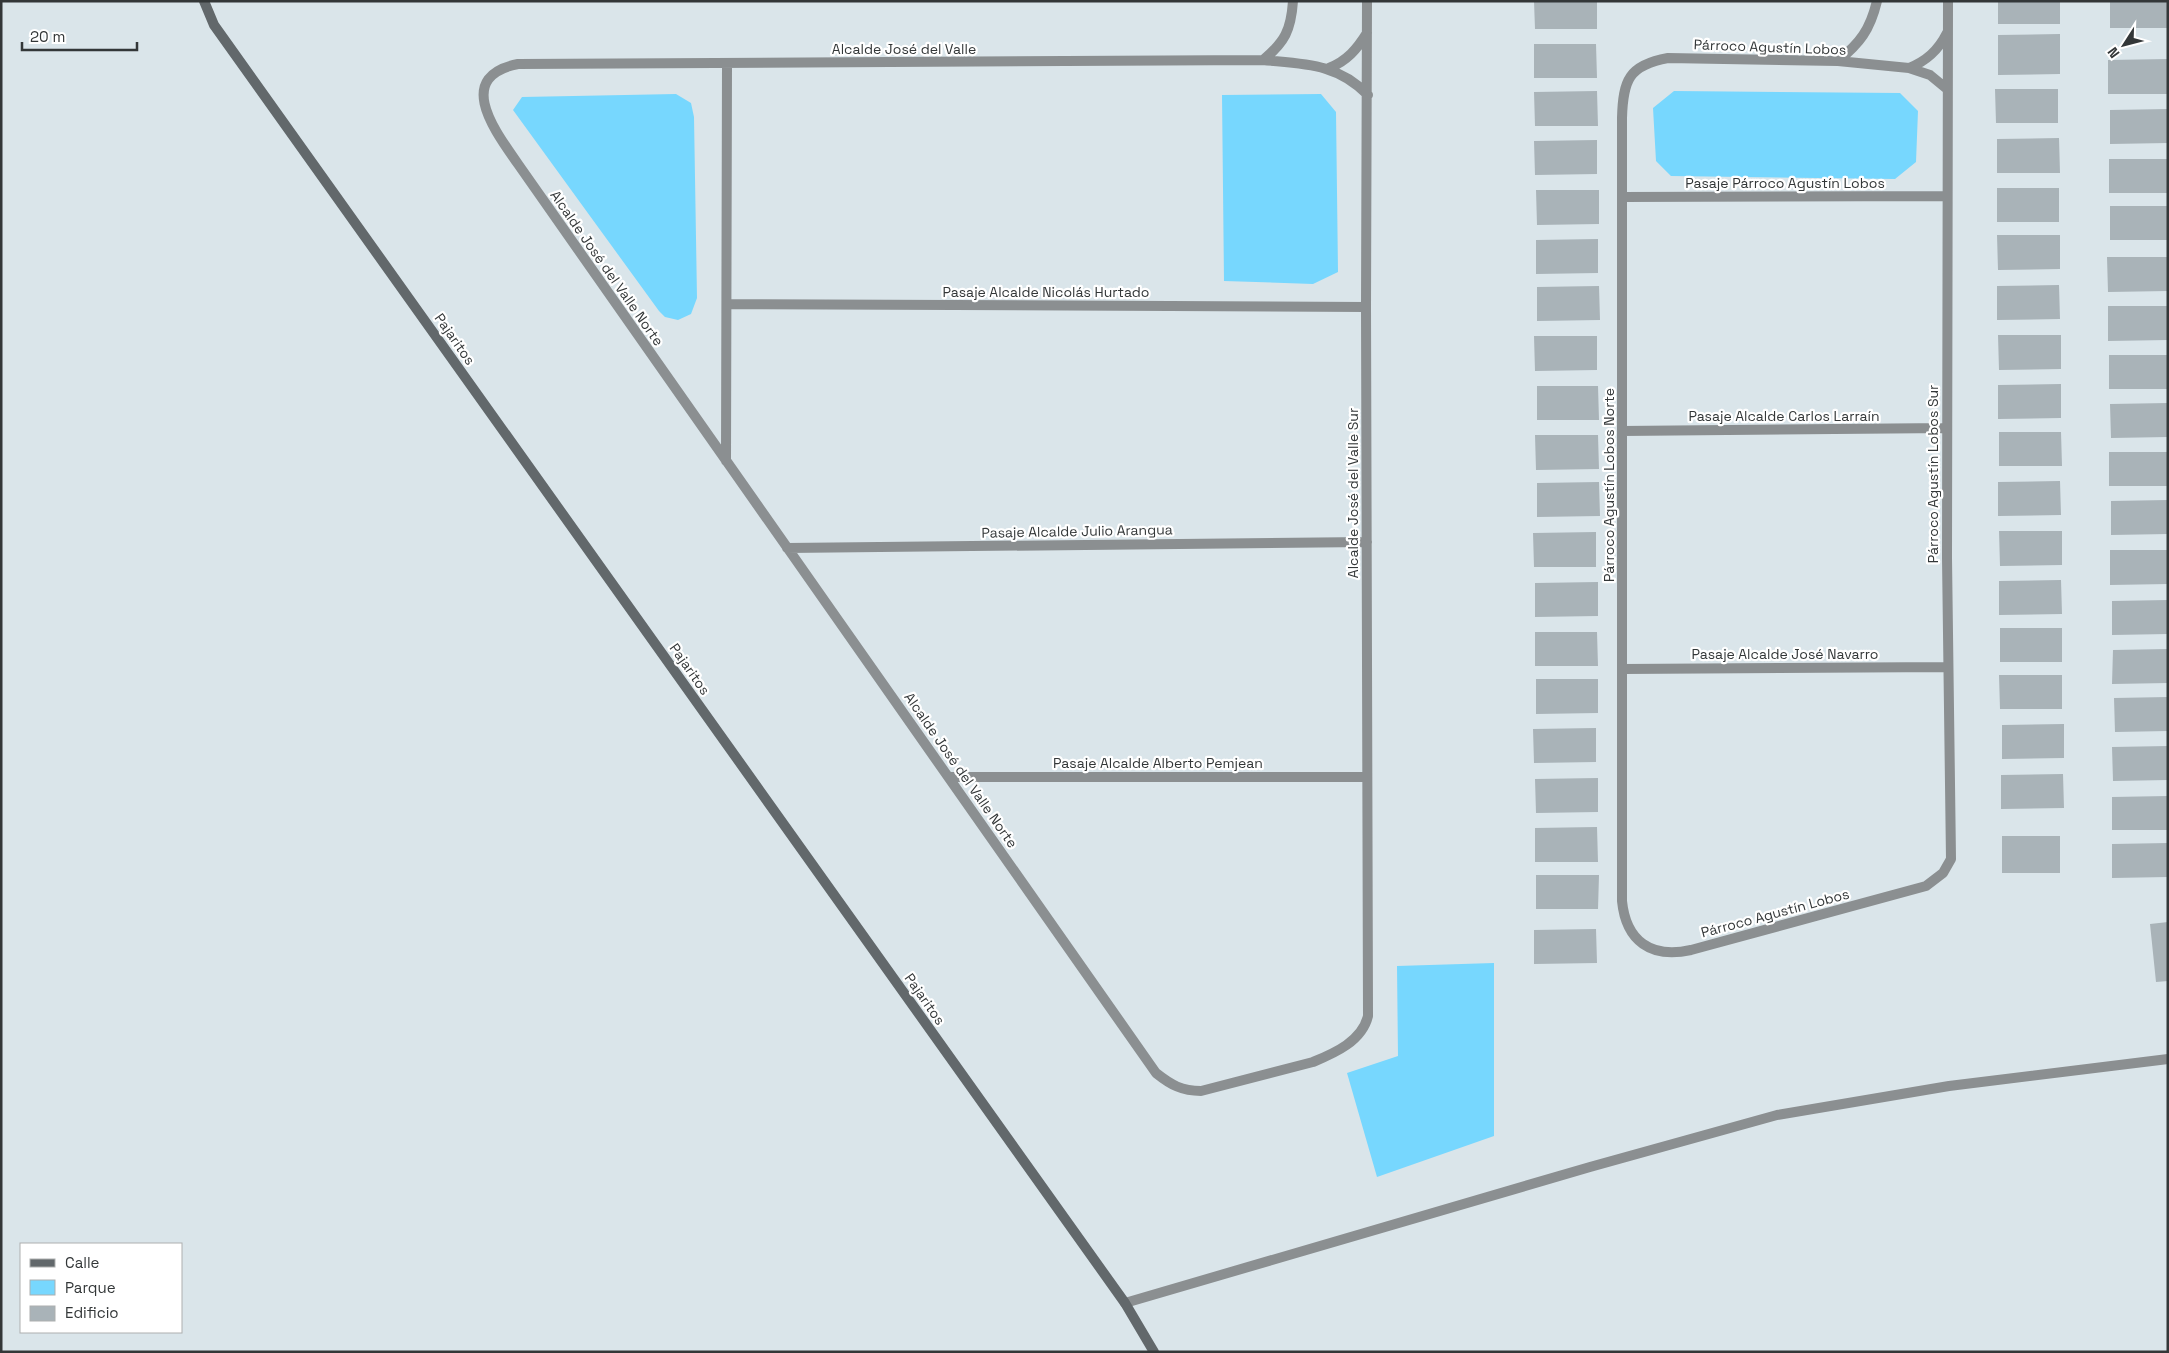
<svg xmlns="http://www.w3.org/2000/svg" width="2169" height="1353" font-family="'Space Grotesk',sans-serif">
<rect width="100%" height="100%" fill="#dae5ea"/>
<path fill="#77d7fe" d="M1674,91L1900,93L1918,111L1916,162L1895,179L1671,176L1656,161L1653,108Z
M676,94L691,103L694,117L697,298L691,314L678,320L665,317L659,311L513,110L522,97Z
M1321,94L1336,112L1338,272L1313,284L1224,281L1222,95Z
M1494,963V1136L1377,1177L1347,1073L1398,1056L1397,966Z"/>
<path fill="#a9b3b8" d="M1534,1H1597V29H1535Z
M1998,1H2060V24H1998Z
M2110,1H2168V28H2110Z
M2060,34V74L1998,75V35Z
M1534,44H1596L1597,78H1534Z
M2168,59V94H2108V60Z
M1995,89H2058V123H1996Z
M1597,91L1598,126H1535L1534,92Z
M2168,109V143L2110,144V110Z
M2059,138L2060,173H1997V139Z
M1597,140V174L1535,175L1534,141Z
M2109,159H2168V193H2109Z
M1997,188H2059V222H1997Z
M1536,190H1599V224L1537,225Z
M2110,206H2168V240H2110Z
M1997,235H2060V269L1998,270Z
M1598,239V273L1536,274V240Z
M2107,257H2168V291L2108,292Z
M2059,285L2060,319L1997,320V286Z
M1599,286L1600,320L1537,321V287Z
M2108,306H2168V340L2108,341Z
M1998,335H2061V369L1999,370Z
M1534,336H1597V370L1535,371Z
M2109,355H2168V389H2109Z
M2061,384V418L1998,419V385Z
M1537,386H1598L1599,420H1537Z
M2168,403V437L2111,438L2110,404Z
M1999,432H2061L2062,466H1999Z
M1535,435H1598L1599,469L1536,470Z
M2109,452H2168V486H2109Z
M2060,481L2061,515L1998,516V482Z
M1599,482L1600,516L1537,517V483Z
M2168,500V534L2111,535V501Z
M1999,531H2062V565L2000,566Z
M1596,532V567H1534L1533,533Z
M2110,550H2168V584L2110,585Z
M2061,580L2062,614L1999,615V581Z
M1598,582V616L1535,617V583Z
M2168,600V634L2112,635V601Z
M2000,628H2062V662H2000Z
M1535,632H1597L1598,666H1535Z
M2168,649V683L2112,684L2113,650Z
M1999,675H2062V709H2000Z
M1536,679H1598V713L1536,714Z
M2168,697V731L2115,732L2114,698Z
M2064,724V758L2002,759V725Z
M1596,728V762L1534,763L1533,729Z
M2168,746V780L2113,781L2112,747Z
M2063,774L2064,808L2001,809V775Z
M1598,778V812L1536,813L1535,779Z
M2168,796V830H2112V797Z
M1597,827L1598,862H1535V828Z
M2002,836H2060V873H2002Z
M2168,843V877L2112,878V844Z
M1536,875H1599L1598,909H1536Z
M2168,922V981L2156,982L2150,924Z
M1596,929L1597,963L1534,964V930Z"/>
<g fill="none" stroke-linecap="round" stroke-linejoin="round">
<path stroke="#8b8f91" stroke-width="10" d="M1367,1L1366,307L1368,1016C1362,1041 1335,1053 1313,1062L1201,1091C1182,1091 1171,1085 1156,1073C945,769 729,468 518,164C496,132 453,77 518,64L1263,60C1304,64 1337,63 1368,95
M1263,60C1285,42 1291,30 1293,1
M1838,61C1860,43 1870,30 1877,1
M1329,68C1347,61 1357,49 1367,33
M1909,68C1926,61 1938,51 1947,33
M1947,89L1930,75L1909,68L1838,61L1668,58C1629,65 1623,80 1622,118V901C1626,941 1651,959 1691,950L1926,886L1943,873L1951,859L1947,558L1948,1
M1623,197L1947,196
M727,304L1366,307
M1622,431L1947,428
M726,461L727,64
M787,548L1367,542
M1623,669L1948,667
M950,777H1367
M1125,1303L1590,1167L1777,1115L1949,1086L2168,1059"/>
<path stroke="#62686b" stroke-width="10" d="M204,1L214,25L1125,1303L1154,1352"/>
</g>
<g text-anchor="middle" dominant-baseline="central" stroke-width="4.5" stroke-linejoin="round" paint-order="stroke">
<g font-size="14" fill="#333738" stroke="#fff">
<text transform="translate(1770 47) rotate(2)">Párroco Agustín Lobos</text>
<text x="904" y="49">Alcalde José del Valle</text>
<text x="1785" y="183">Pasaje Párroco Agustín Lobos</text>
<text transform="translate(607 268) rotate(55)">Alcalde José del Valle Norte</text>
<text x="1046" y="292">Pasaje Alcalde Nicolás Hurtado</text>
<text transform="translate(455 339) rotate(55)">Pajaritos</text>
<text x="1784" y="416">Pasaje Alcalde Carlos Larraín</text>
<text transform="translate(1933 474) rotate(-90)">Párroco Agustín Lobos Sur</text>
<text transform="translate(1609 485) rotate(-90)">Párroco Agustín Lobos Norte</text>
<text transform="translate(1353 493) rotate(-90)">Alcalde José del Valle Sur</text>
<text transform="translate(1077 531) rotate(-1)">Pasaje Alcalde Julio Arangua</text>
<text x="1785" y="654">Pasaje Alcalde José Navarro</text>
<text transform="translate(690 669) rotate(55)">Pajaritos</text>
<text x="1158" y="763">Pasaje Alcalde Alberto Pemjean</text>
<text transform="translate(961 770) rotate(55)">Alcalde José del Valle Norte</text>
<text transform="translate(1775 913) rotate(-15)">Párroco Agustín Lobos</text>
<text transform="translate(925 999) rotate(55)">Pajaritos</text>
</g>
</g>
<rect width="2169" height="1353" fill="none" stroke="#333738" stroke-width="5"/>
<rect x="20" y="1243" width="162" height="90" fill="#ffffff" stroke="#adafaf"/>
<rect x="30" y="1259" width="25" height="8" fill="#62686b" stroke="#adafaf"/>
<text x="65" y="1268" font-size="15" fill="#333738">Calle</text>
<rect x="30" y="1280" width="25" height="15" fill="#77d7fe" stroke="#adafaf"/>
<text x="65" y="1293" font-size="15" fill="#333738">Parque</text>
<rect x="30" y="1306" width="25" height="15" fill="#a9b3b8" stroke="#adafaf"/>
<text x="65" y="1318" font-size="15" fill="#333738">Edificio</text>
<g transform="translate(2124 45) rotate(234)" stroke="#ffffff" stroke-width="4" paint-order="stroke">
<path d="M0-4L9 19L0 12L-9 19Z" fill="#333738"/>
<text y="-8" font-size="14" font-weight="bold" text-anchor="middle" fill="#333738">N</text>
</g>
<path d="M22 42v8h115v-8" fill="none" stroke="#333738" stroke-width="2.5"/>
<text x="30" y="42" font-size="15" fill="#333738" stroke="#ffffff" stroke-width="4" paint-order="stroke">20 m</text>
</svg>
